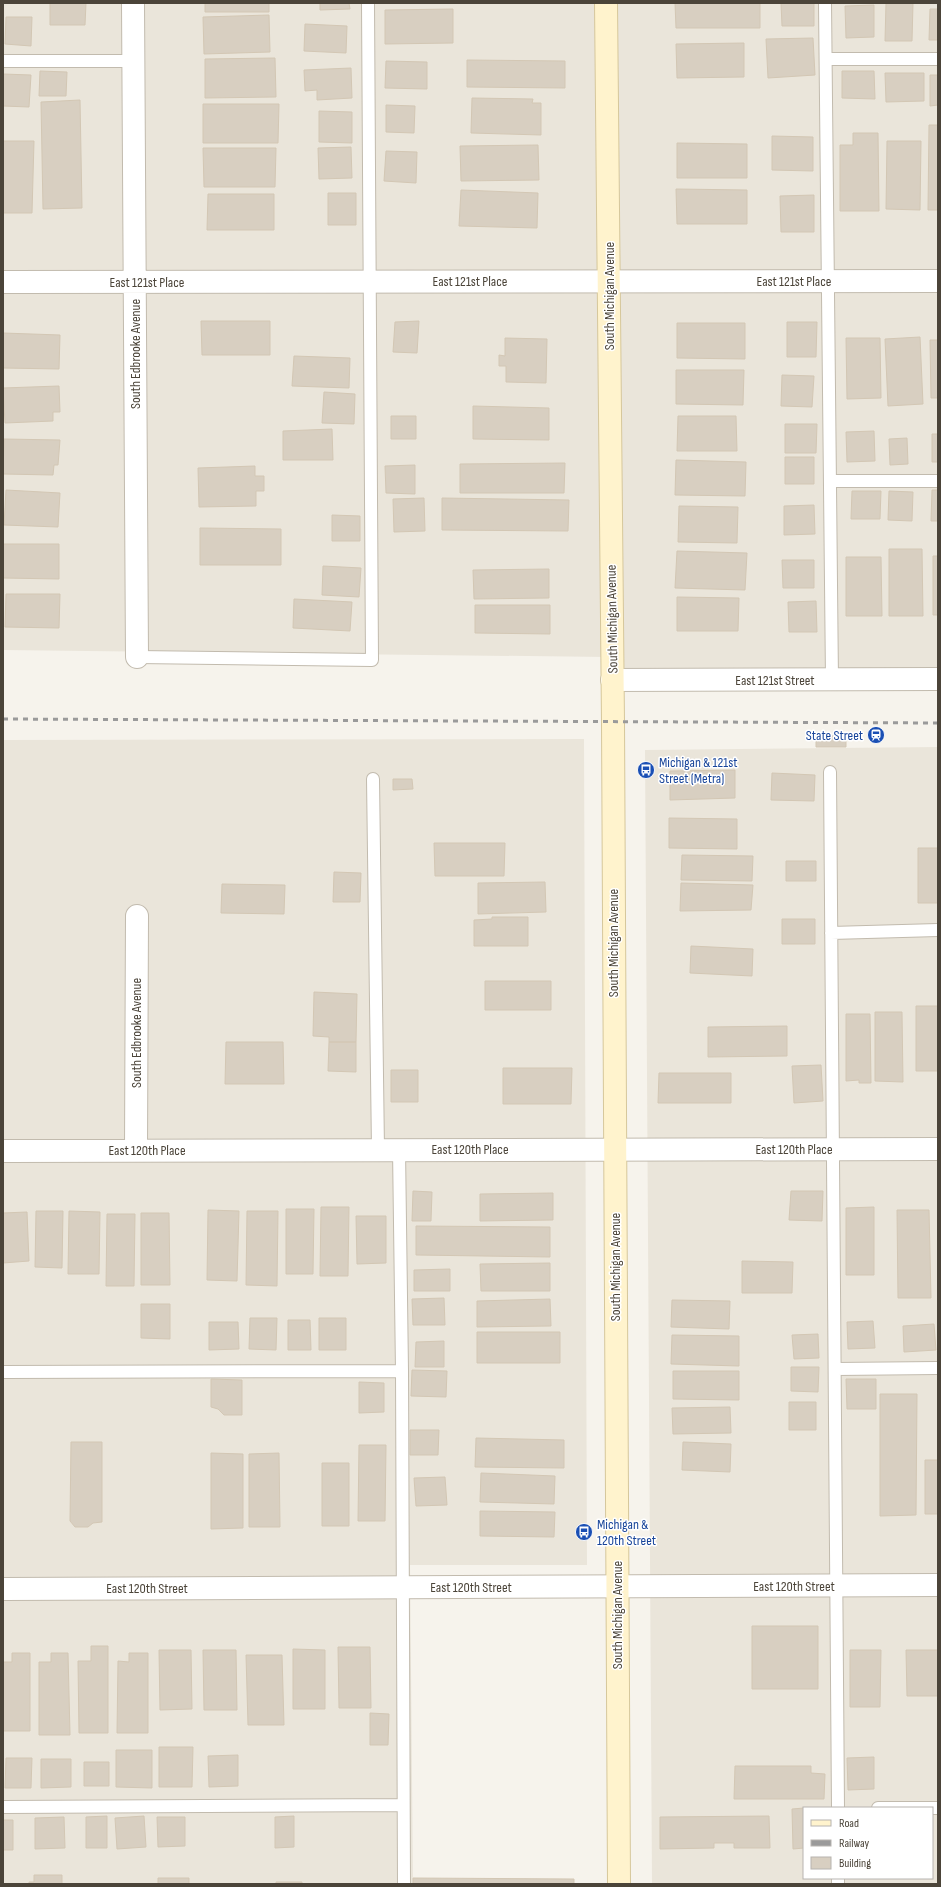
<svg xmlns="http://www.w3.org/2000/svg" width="941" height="1887" font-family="'Sofia Sans Condensed',sans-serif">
<rect width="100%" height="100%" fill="#f6f3ec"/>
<path fill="#eae5da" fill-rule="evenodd" d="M3,3H938V689L607,690V657L3,650Z
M584,739L587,1565H410L413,1884H3V740Z
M938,747V1884H652L645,750ZM804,1808H932V1878H804Z"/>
<path fill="#d8cfc1" stroke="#d3c7b4" d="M50,3H86L85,25H50Z
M205,3H269V12H205Z
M320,3H349L350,9L320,10Z
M675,3H760V28H676Z
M781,3H814V26H782Z
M886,3H913L912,41H885Z
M874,5V37L846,38L845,6Z
M453,9V43L385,44V10Z
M930,9H938V40H929Z
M269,15L270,52L204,54L203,17Z
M6,17H32L31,46L5,44Z
M305,24L347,26L346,53L304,51Z
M813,38L815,75L768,78L766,39Z
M744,43V77L677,78L676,44Z
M275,58L276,97L205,98V59Z
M467,60L565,61V88L467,87Z
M386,61L427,62V89L385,88Z
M351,68L352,98L317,100V90L305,91L304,70Z
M40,71L67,72L66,96H39Z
M842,71H874L875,99L842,98Z
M885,73H924V101L886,102Z
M3,74L31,75L29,107L3,106Z
M930,75H938V105L930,106Z
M472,98L533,99L532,103H541V135L471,133Z
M80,100L82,208L43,209L41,102Z
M203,104H279L278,143H203Z
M386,105L415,106L414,133L386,132Z
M319,111L352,112V143L319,142Z
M929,125H938V210H928Z
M853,133H878L879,211H840V145H853Z
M772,136L813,137V171L772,170Z
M3,141H34L32,213H3Z
M887,141H921L920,210L886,209Z
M677,143L747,144V178H677Z
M538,145L539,180L461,181L460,146Z
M351,147L352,178L319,179L318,148Z
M203,148H276L275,187H204Z
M386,151L417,152L416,183L384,181Z
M676,189L747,190V224H677Z
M461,190L538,193L537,228L459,226Z
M328,193H356V225H328Z
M208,194H274V230H207Z
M814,195V232H781L780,196Z
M201,321H270V355H202Z
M419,321L417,353L393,352L395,322Z
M787,322H817L816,357H787Z
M677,323H745V359L677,358Z
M3,333L60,335L59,369L3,368Z
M920,337L923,404L888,406L885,339Z
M505,338L547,339L546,383L506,382V366H499V355L505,356Z
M846,338H880L881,398L847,399Z
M930,340H938V398H931Z
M294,356L350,358L349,388L292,386Z
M676,370H744L743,405L676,404Z
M782,375L814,376L812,407L781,406Z
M59,386L60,412H53V421L5,423L3,388Z
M324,392L355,394L354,424L322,423Z
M473,406L549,408V440L473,439Z
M391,416H416V439H391Z
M678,416H736L737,451H677Z
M785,424H817L816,453H785Z
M332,429L333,460H283V431Z
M874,431L875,461L847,462L846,432Z
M932,434H938V462H932Z
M907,438L908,464L890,465L889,439Z
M4,439L60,440L58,465H54L53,475L3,474Z
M785,457H814V484H785Z
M676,460L746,462L745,496L675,495Z
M565,463L564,493H460V464Z
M415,465V494L386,493L385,466Z
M255,466V476H264V491H256V506L199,507L198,468Z
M6,490L60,493L58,527L4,525Z
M932,490H938V521H931Z
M852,491H881L880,519H851Z
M889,491L913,492L912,521L888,520Z
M424,498L425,531L394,532L393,499Z
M442,498L569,500L568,531L442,530Z
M814,505L815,534L784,535V506Z
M679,506L738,507L737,543L678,542Z
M332,515L360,516V541H332Z
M200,528L281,529V565H200Z
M3,544H59V579L3,578Z
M889,549H922L923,616H889Z
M677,551L747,553L745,590L675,588Z
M933,556H938V615H933Z
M846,557H881L882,616H846Z
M782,560H814V588H783Z
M323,566L361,568L359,597L322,595Z
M549,569V598L474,599L473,570Z
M6,594H60L59,628L5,627Z
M677,597L739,598L738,631H677Z
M294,599L352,602L350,631L293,628Z
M816,601L817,632H789L788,602Z
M475,605H550V634L475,633Z
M816,736H846V747H816Z
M735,770V798L670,800V771Z
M772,773L815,775L814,801L771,800Z
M393,779H412L413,789L393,790Z
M669,818L737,819V849L669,848Z
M434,843H505L504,876H435Z
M918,848H938V903H918Z
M682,855L753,856L752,881L681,880Z
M786,861H816V881H786Z
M334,872L361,873L360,902H333Z
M545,882L546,912L478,914V883Z
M681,883L753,885L751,910L680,911Z
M222,884L285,885L284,914L221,913Z
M492,917H528V946H474V920L492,919Z
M782,919H815V944H782Z
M691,946L753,949L752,976L690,973Z
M485,981H551V1010H485Z
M314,992L357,994L356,1042H329V1037L313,1036Z
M916,1006H938V1071H916Z
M875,1012H902L903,1082L875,1081Z
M846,1014H870L871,1083H859V1080L846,1081Z
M787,1026V1056L708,1057V1027Z
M226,1042H283L284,1084H225Z
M329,1042H356V1072L328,1071Z
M821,1065L823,1101L794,1103L792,1066Z
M503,1068H572L571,1104H503Z
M391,1070H418V1102H391Z
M659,1073H731V1103H658Z
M413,1191L432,1192L431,1221H412Z
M791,1191H823L822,1221L789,1220Z
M553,1193V1220L480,1221V1194Z
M321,1207H349L348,1276H320Z
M874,1207V1275H846V1208Z
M286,1209H314L313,1274H286Z
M208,1210L239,1211L237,1281L207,1280Z
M897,1210H929L931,1298H898Z
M36,1211H63L62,1268L35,1267Z
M69,1211L100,1212L99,1274H68Z
M247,1211H278L277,1286L246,1285Z
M27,1212L29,1261L3,1263V1213Z
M141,1213H169L170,1285H141Z
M107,1214H135L134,1286H106Z
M356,1216H386V1263L357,1264Z
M416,1226L550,1227V1257L416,1255Z
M742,1261L793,1262L792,1293H742Z
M550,1263V1291H481L480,1264Z
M450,1269V1291H414V1270Z
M444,1298L445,1325H413L412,1299Z
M550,1299L551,1326L477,1327V1301Z
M672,1300L730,1301L729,1329L671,1327Z
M141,1304H170V1339L141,1338Z
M250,1318H277L276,1350L249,1349Z
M319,1318H346V1350H319Z
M288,1320H310L311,1350H288Z
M873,1321L875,1348L848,1349L847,1322Z
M209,1322H238L239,1349L209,1350Z
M934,1324L936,1350L904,1352L903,1326Z
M477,1332H560V1363H477Z
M818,1334L819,1358L794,1359L792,1335Z
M672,1335L739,1336V1366L671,1364Z
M444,1341V1367H415L416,1342Z
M791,1367H819L818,1392L791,1391Z
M412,1370L447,1371L446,1397L411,1396Z
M673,1371H739V1400L673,1399Z
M211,1379L242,1380V1415H224L218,1409L211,1407Z
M846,1379H876V1409H847Z
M359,1382L384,1383V1412L359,1413Z
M880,1394H917L916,1515L880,1516Z
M789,1402H816V1430H789Z
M730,1407L731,1433L673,1434L672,1408Z
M410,1430H439L438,1455H410Z
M476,1438L564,1440V1468L475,1467Z
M71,1442H102V1522L93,1523L88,1527H75L70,1521Z
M683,1442L731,1444L730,1472L682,1470Z
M359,1445H386L385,1521H358Z
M211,1453L243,1454V1528L211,1529Z
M279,1453L280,1527H249V1454Z
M925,1460H938V1514H925Z
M322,1463H349V1526H322Z
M481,1473L555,1476L554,1504L480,1502Z
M445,1477L447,1505L416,1506L414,1478Z
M480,1511L555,1512L554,1537L480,1536Z
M752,1626H818V1689H752Z
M91,1646H108V1733H79L78,1661H91Z
M338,1647H370L371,1708H339Z
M293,1649L325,1650V1709H293Z
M159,1650H191L192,1709L160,1710Z
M203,1650H236L237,1710H204Z
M850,1650H881L880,1707H850Z
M906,1650H938V1696H907Z
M12,1653H30V1731H3V1662H12Z
M51,1653H68L70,1735H39V1662H51Z
M129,1653H148V1733H117L118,1661L129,1662Z
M246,1655H282L284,1725H248Z
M370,1713L389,1714L388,1745H370Z
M159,1747H193L192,1787H159Z
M116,1750H152V1788L116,1787Z
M238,1755V1786L209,1787L208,1756Z
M874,1757V1789L848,1790L847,1758Z
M6,1758H32L31,1788H5Z
M41,1759H71V1787L41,1788Z
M84,1762H109V1786H84Z
M735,1766H811V1773L825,1774L824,1799H734Z
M804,1808V1848L793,1849L792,1809Z
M107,1816V1848H86V1817Z
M144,1816L146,1847L117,1849L115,1818Z
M294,1816V1847L275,1848V1817Z
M769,1816L770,1848H734V1843H714V1848L660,1849V1817Z
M64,1817L65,1848L35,1849V1818Z
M157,1817H185V1846L158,1847Z
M3,1820H13V1850H3Z
M34,1875H62V1884H29V1882H34Z
M158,1878H189V1884H158Z
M413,1878L574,1879V1884H413Z
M276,1882H302V1884H276Z"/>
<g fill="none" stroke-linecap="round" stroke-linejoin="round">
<g stroke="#c2bbae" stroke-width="14">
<path id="lane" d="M825,3L832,680
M826,59H938
M3,61H133
M830,481H938
M137,657L372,660L368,3
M830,772L838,1808
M373,779L378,1149
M831,933L938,930
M399,1149L402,1371L404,1884
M835,1369L938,1368
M3,1372L402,1371
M3,1807L403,1805
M878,1808H938
M838,1878V1884"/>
</g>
<g stroke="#c2bbae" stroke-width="24">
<path id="street" d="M133,3L137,657
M3,282L938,281
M612,680L938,679
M136,1150L137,916
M3,1151L938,1149
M3,1589L938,1585"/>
</g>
<g stroke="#d6c79b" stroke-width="24">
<path id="secondary" d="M606,3L613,722L619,1884"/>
</g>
<use href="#lane" stroke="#fff" stroke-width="12"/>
<use href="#street" stroke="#fff" stroke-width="22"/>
<use href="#secondary" stroke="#fff3cd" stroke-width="22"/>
<path stroke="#9a9a9a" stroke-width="3" stroke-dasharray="5 5" stroke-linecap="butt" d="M3,719L938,723"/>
</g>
<defs>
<g id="station-disc" transform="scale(0.9)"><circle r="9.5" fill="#1a4fb4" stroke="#fff"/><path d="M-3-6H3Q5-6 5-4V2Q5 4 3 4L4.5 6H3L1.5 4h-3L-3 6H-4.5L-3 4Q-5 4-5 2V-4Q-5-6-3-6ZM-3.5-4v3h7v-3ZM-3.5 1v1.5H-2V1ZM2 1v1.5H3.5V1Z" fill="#fff"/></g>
<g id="bus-disc" transform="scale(0.9)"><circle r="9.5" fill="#1a4fb4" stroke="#fff"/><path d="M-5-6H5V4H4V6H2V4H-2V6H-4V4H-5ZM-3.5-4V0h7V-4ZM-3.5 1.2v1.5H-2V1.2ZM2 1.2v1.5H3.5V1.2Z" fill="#fff"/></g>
</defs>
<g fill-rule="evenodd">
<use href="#station-disc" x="876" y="735"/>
<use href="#bus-disc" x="646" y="770"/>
<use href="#bus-disc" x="584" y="1532"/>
</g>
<g text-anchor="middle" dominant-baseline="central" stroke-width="3" stroke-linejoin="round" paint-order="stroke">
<g font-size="14" fill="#4b4439" stroke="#fff">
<text x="470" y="281">East 121st Place</text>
<text x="794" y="281">East 121st Place</text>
<text x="147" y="282">East 121st Place</text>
<text transform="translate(609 296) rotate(-90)">South Michigan Avenue</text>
<text transform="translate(135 354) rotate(-90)">South Edbrooke Avenue</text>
<text transform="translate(612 619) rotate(-91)">South Michigan Avenue</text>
<text x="775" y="680">East 121st Street</text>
<text transform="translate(613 943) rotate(-90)">South Michigan Avenue</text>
<text transform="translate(136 1033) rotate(-90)">South Edbrooke Avenue</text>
<text x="470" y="1149">East 120th Place</text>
<text x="794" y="1149">East 120th Place</text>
<text x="147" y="1150">East 120th Place</text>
<text transform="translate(615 1267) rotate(-90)">South Michigan Avenue</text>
<text x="794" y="1586">East 120th Street</text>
<text x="471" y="1587">East 120th Street</text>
<text x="147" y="1588">East 120th Street</text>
<text transform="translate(617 1615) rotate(-90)">South Michigan Avenue</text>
</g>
<g font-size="14" fill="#164399" stroke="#fff" text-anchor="start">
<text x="863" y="735" text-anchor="end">State Street</text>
<text x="659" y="762">Michigan &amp; 121st<tspan x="659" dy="16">Street (Metra)</tspan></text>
<text x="597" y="1524">Michigan &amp;<tspan x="597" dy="16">120th Street</tspan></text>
</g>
</g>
<rect width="941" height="1887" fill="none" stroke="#4b4439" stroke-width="8"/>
<rect x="803" y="1807" width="130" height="72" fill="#ffffff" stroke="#b7b4b0"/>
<rect x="811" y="1820" width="20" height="6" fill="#fff3cd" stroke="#b7b4b0"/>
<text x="839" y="1827" font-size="12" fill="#4b4439">Road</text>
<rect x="811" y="1840" width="20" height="6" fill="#9a9a9a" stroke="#b7b4b0"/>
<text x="839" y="1847" font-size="12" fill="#4b4439">Railway</text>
<rect x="811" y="1857" width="20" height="12" fill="#d8cfc1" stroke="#b7b4b0"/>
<text x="839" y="1867" font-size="12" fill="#4b4439">Building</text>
</svg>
